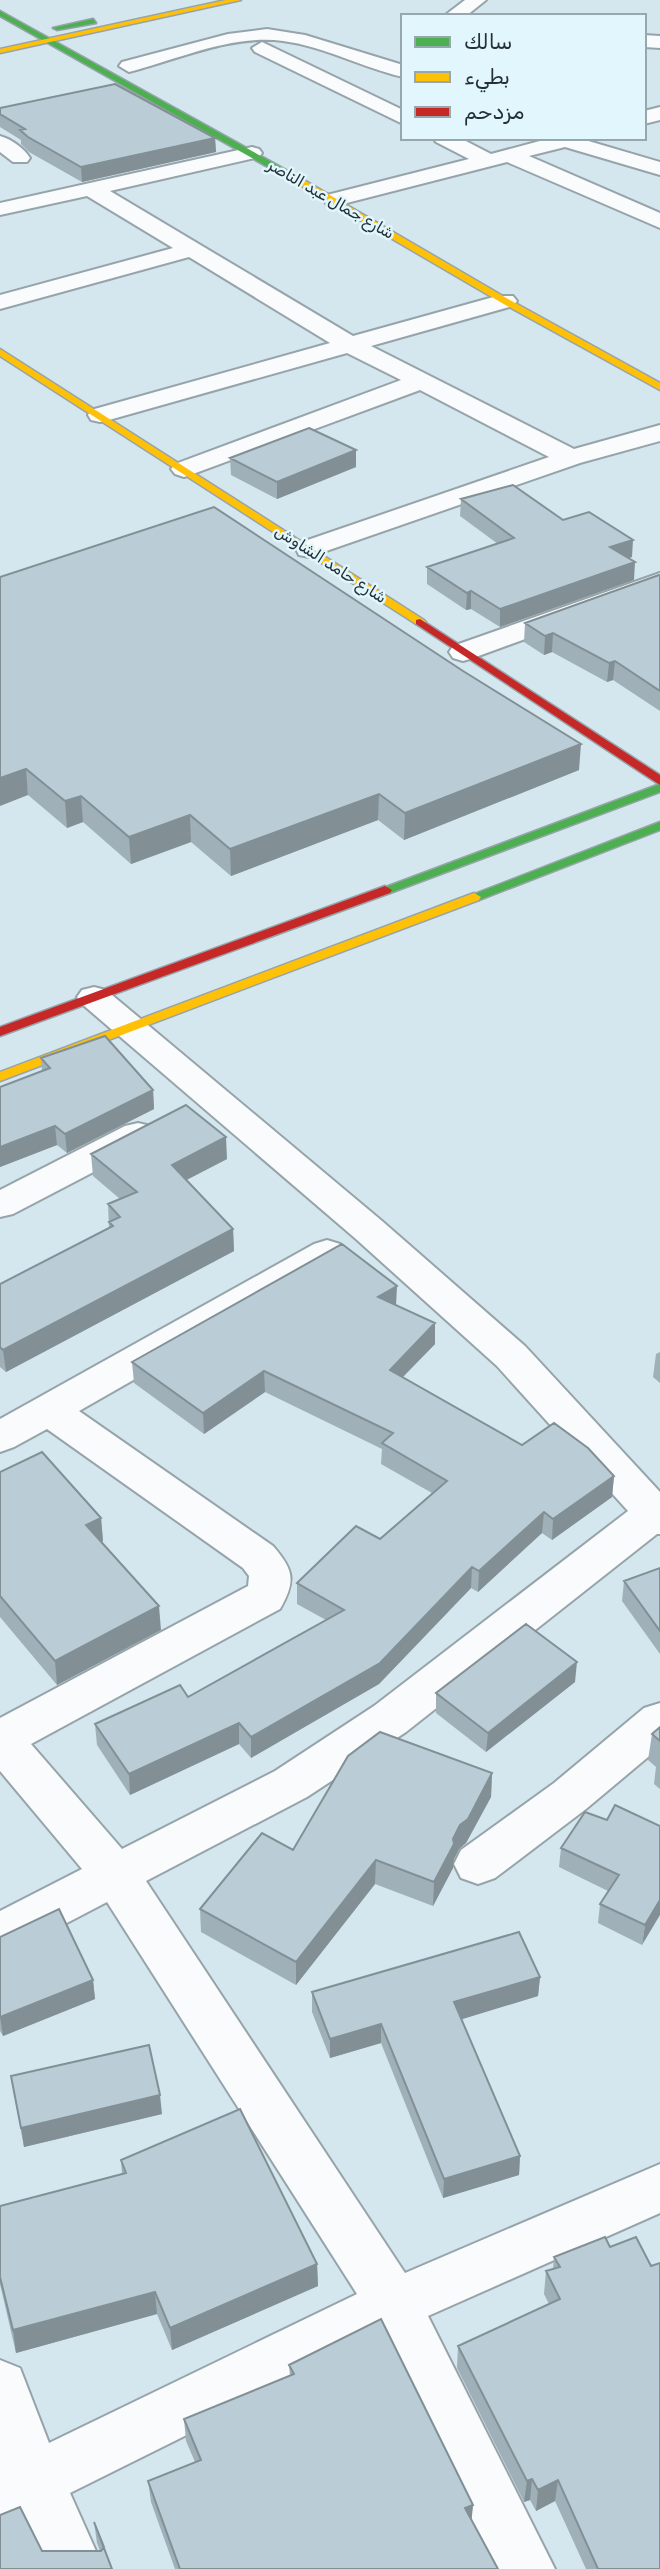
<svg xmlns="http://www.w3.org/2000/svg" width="660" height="2569" font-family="Rubik,'Noto Naskh Arabic',sans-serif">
<rect width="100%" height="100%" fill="#d4e6ee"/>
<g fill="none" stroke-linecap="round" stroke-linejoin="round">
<g stroke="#96a4aa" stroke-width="4">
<path id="street" d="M465,0H486L466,16H444Z
M267,29L305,35L403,65V77C363,68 323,46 283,41C232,34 177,60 129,72L119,66L122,62L228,34Z
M644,35L660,36V48L644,47Z
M262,42L403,110V124L255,52L252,48Z
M660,107V120L644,124V111Z
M0,136C11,139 24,148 30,158L27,162H13L0,152Z
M433,138H460L491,154L551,138H586L585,140L660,162V175L565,147L529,156L660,213V228L507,162L335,206L327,205L324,200L327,195L469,159L436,142Z
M252,147L259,149L262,153L259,157L110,191L353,336L497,296H513L517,301L513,306L371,346L574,449L660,425V441L580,463L309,557L299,555L296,549L299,543L549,457L420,390L193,474L184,477L175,474L171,469L175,464L401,380L347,353L109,420L100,422L91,420L88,415L91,410L330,343L189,257L0,309V295L173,248L87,196L0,215V203Z
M660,573V590L473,658L463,661L453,658L449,652L453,646Z
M94,987L106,990L382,1221L525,1346L660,1492V1534H657L406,1732L307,1797L146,1881L405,2273L660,2164V2213L428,2316L555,2569H495L382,2338L70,2493L104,2569H45L21,2517L0,2526V2360L20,2368L49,2443L357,2294L107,1902L17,1949L0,1955V1911L82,1869L0,1771V1718L248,1586L249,1576L243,1568L47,1429L14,1447L0,1452V1419L314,1244L327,1240L340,1244L346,1253L340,1262L79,1411L273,1546C294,1570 296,1581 280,1609L31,1744L122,1849L275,1771L374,1706L628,1511L497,1366L356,1239L82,1004L77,997L82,990Z
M138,1123L151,1126L156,1134L151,1142L13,1214L0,1217V1190L125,1126Z
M660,1703V1747L586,1809L495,1878L478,1884L461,1878L454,1864L461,1850L554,1783L644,1708Z"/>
</g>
<g stroke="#96a4aa" stroke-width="3">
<path id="fast" d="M0,11L304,180L305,182L298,184L0,16Z
M93,19L96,23L57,30L53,28Z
M660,784V792L390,893L385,894L378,890Z
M660,822V830L479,900H469L467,897Z"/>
</g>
<g stroke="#96a4aa" stroke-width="3">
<path id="slow" d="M226,0H241L0,53V49Z
M298,180H304L508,299L660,383V390L502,303L298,184Z
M0,349L424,620L426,622L416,624L0,356Z
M474,893L481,897L479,900L0,1081V1072Z"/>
</g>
<g stroke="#96a4aa" stroke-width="3">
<path id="jam" d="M420,619L660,775V785L416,624V620Z
M385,886L392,890L390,893L0,1036V1027Z"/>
</g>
<use href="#street" fill="#f9fbfc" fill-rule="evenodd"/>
<use href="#fast" fill="#4caf50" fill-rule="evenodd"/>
<use href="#slow" fill="#ffc107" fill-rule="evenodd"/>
<use href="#jam" fill="#c62828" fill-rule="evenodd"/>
</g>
<path fill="#a0b0b8" d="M0,108L215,138L216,152L82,182L29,152L21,144V140L0,127Z
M230,458L356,467L277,499L231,475Z
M461,499L563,520L632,557L628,558L634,580L500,627L471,609L466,610L427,584V567L498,544L460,516Z
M660,576V711L613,680L607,682L552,652L544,655L524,642L525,623Z
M0,577L579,770L404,840L378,820L231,876L191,842L131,864L83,822L67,828L28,795Z
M41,1058L153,1090L154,1109L67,1153L57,1145L0,1167V1087L42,1071Z
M91,1154L227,1159L186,1180L233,1229L234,1251L6,1372L0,1367V1284L109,1228L108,1204L120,1199L93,1176Z
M396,1305L435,1323V1344L403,1377L522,1445L614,1476L612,1497L552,1540L542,1533L478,1592L471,1588L379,1684L251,1758L239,1744L130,1795L97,1745L95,1724L188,1697L326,1620L297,1604V1583L380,1539L432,1493L381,1464L382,1449L265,1392L204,1434L134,1383L132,1362Z
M660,1352V1383L653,1377L656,1354Z
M0,1472L101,1518L103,1541L101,1542L161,1630L57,1685L0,1617Z
M660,1568V1654L622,1601L624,1581Z
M575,1682L486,1752L436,1713V1693Z
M660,1727V1789L654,1784L656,1767L648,1760L652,1734Z
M492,1773L491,1797L466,1843L459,1849L454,1859L453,1868L433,1906L375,1884L296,1985L201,1932L200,1909L293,1850Z
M607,1820L660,1826L642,1945L598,1923L600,1904L608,1891L559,1867L561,1848Z
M0,1937L93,1980L95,1999L3,2036L0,2031Z
M540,1977L538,1996L461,2019L520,2156L519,2175L443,2198L381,2043L330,2058L312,2012V1992Z
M11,2076L162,2114L24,2147Z
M121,2160L317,2264L318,2286L172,2350L157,2314L16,2353L0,2284V2206L122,2174Z
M610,2247L651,2266L660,2569H586L555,2501L536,2511L530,2500L524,2502L457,2368L458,2346L549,2304L544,2294L546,2271L553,2269L554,2257Z
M289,2365L473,2505L471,2519L498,2569H175L151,2502L148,2481L195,2462L186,2441L184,2419L290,2376Z
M94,2522L112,2569L42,2551H100L97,2543Z"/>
<path fill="#829096" d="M215,138L216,152L82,182L81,167Z
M356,450V467L277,499V482Z
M633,540L632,557L609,564L610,547Z
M635,562L634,580L500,627V609Z
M471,591V609L466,610L467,593Z
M553,633L552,652L544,655L545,636Z
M615,661L613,680L607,682L609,663Z
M581,744L579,770L404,840L405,813Z
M26,769L28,795L0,806V778Z
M379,794L378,820L231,876L230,849Z
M81,796L83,822L67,828L65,801Z
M190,815L191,842L131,864L129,837Z
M153,1090L154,1109L67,1153L65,1134Z
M55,1126L57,1145L0,1167V1147Z
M226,1137L227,1159L173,1187L172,1165Z
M233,1229L234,1251L6,1372L3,1350Z
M397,1286L396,1306L378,1297Z
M435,1323V1344L389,1391L390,1370Z
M264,1371L265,1392L204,1434L203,1413Z
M614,1476L612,1497L552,1540L553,1519Z
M544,1512L542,1533L478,1592L479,1571Z
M101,1518L103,1541L88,1549L86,1525Z
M472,1567L471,1588L379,1684L251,1758V1737Z
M159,1606L161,1630L57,1685L55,1661Z
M577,1662L575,1682L486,1752L488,1733Z
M239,1723V1744L130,1795L129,1774Z
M492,1773L491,1797L466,1843L459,1849L454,1859L453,1868L433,1906L434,1882L453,1839L460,1825Z
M376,1860L375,1884L296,1985V1962Z
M660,1900V1915L642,1945L645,1925Z
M540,1977L538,1996L453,2022L454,2002Z
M93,1980L95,1999L3,2036L0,2017Z
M381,2024V2043L330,2058V2039Z
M160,2095L162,2114L24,2147L21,2128Z
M520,2156L519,2175L443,2198L444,2179Z
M317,2264L318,2286L172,2350L170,2328Z
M155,2292L157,2314L16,2353L13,2330Z
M532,2479L530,2500L524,2502L527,2481Z
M558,2480L555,2501L536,2511L538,2490Z
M473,2505L471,2526L465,2508Z"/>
<path fill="#bacdd6" stroke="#829096" stroke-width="2" d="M115,84L215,138L81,167L28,137L20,130L25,129L0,114V108Z
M309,428L356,450L277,482L230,458Z
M513,485L563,520L589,512L633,540L610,547L635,562L500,609L471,591L467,593L427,567L514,538L461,499Z
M214,507L463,671L581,744L405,813L379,794L230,849L190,815L129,837L81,796L65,801L26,769L0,778V577Z
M659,575L660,576V691L615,661L609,663L553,633L545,636L525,623Z
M105,1036L153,1090L65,1134L55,1126L0,1147V1087L50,1068L41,1058Z
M186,1105L226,1137L172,1165L233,1229L3,1350L0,1347V1284L113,1226L109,1222L120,1217L108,1204L137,1192L91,1154Z
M342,1244L397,1286L378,1297L435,1323L390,1370L522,1445L554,1423L588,1448L614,1476L553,1519L544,1512L479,1571L472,1567L380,1663L251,1737L239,1723L129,1774L95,1724L180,1685L188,1697L344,1610L297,1583L356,1526L380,1539L447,1481L382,1443L393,1433L264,1371L203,1413L132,1362Z
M42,1452L101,1518L86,1525L159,1606L55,1661L0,1596V1472Z
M660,1568V1631L624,1581Z
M526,1624L577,1662L488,1733L436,1693Z
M660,1727V1741L652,1734Z
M380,1732L492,1773L468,1819L460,1825L453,1839L454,1844L434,1882L376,1860L296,1962L200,1909L262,1833L293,1850L348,1756Z
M615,1805L660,1826V1900L645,1925L600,1904L619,1875L561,1848L585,1812L607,1820Z
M59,1909L93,1980L0,2017V1937Z
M519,1932L540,1977L454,2002L520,2156L444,2179L381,2024L330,2039L312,1992Z
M149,2045L160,2095L21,2128L11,2076Z
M240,2109L317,2264L170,2328L155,2292L13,2330L0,2277V2206L126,2173L121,2160Z
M605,2237L610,2247L636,2237L651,2266L660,2263V2569H598L558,2480L538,2490L532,2479L527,2481L458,2346L560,2299L546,2271L560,2267L554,2257Z
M381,2319L473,2505L465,2508L498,2569H180L148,2481L201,2460L184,2419L294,2374L289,2365Z
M20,2507L42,2551H101L104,2547L94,2522L112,2569H0V2515Z"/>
<g text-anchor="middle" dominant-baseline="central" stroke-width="5" stroke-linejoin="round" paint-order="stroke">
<g font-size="16" fill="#243136" stroke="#e2f6fe">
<text transform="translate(331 199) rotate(30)">شارع جمال عبد الناصر</text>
<text transform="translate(331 564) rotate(33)">شارع حامد الشاوش</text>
</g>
</g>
<rect x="401" y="14" width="245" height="126" fill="#e2f6fe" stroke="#96a7ae" stroke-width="2"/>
<rect x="415" y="37" width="35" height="10" fill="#4caf50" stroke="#96a7ae" stroke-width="2"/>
<text x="464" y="49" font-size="21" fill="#243136">سالك</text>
<rect x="415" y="72" width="35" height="10" fill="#ffc107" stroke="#96a7ae" stroke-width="2"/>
<text x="464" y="84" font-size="21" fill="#243136">بطيء</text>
<rect x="415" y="107" width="35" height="10" fill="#c62828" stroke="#96a7ae" stroke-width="2"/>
<text x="464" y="119" font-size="21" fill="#243136">مزدحم</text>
</svg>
